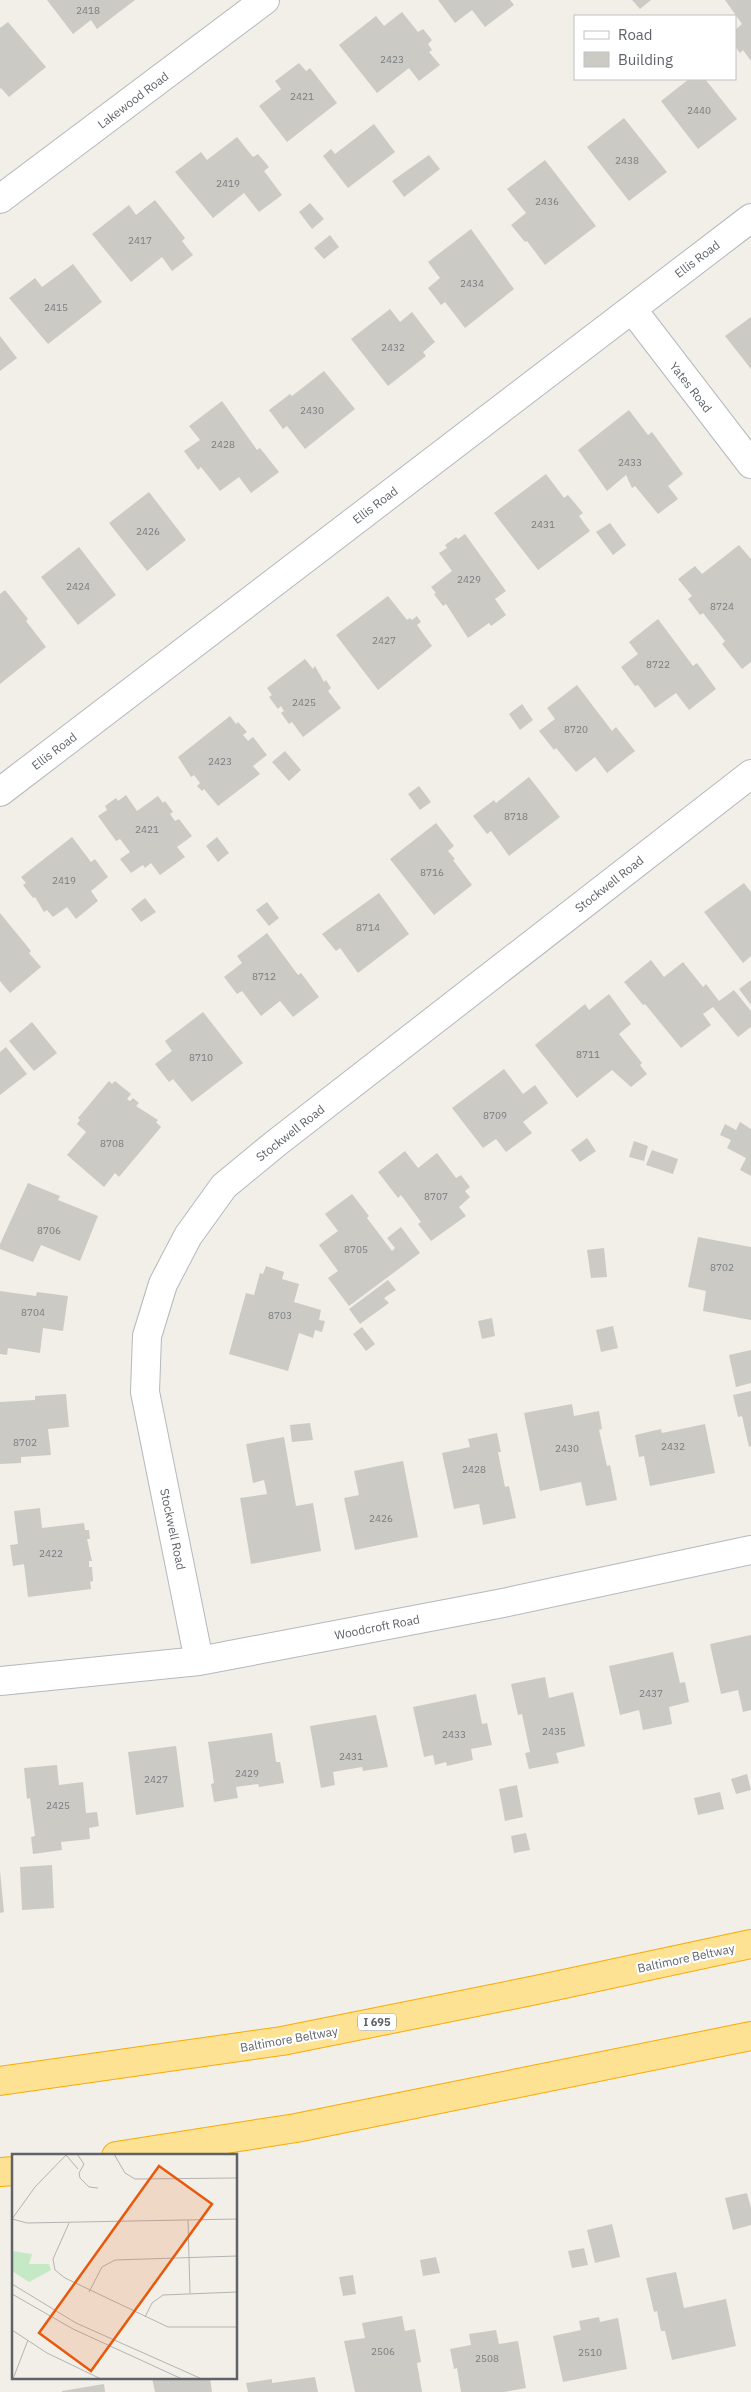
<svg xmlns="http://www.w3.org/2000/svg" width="751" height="2392" font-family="'IBM Plex Sans',sans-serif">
<rect width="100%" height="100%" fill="#f1efe8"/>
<path fill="#cccac5" d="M47,0H135L97,29L91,20L73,34Z
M438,0H510L514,5L485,27L472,10L455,23Z
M632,0H651L640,9Z
M725,0H751V61L743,50L740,53L735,46V30L742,24Z
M402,12L418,32L423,29L432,40L428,44L432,50L429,52L440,65L419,81L409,68L377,93L339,45L376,16L384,26Z
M8,22L46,67L9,97L1,88L0,89V28Z
M299,63L306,71L310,68L337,103L287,142L259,106L281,89L275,81Z
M689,79H705L737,119L698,149L661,101Z
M624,118L667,172L629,201L587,147Z
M374,124L395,152L348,188L323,156L331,149L335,154Z
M237,137L253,157L258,154L269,167L264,171L282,195L259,212L244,193L213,218L175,172L201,152L207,160Z
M429,155L440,169L404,197L392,181Z
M545,160L596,226L545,265L527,241L525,242L511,225L526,213L507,189Z
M155,200L185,238L182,241L193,255L172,271L162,257L131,282L92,234L129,205L136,215Z
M310,203L324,219L312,229L299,212Z
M471,229L514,289L465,328L445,302L441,305L428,288L440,278L428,262Z
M330,235L339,247L324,259L314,248Z
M73,264L102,302L48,344L9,298L35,278L42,287Z
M390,309L400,322L412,312L435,342L423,352L426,356L388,386L351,339Z
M751,317V369L725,336Z
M0,336L17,358L0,371Z
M324,371L355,409L305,449L287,426L283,429L269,410L290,394L292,396Z
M222,401L257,450L260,448L279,472L251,493L239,477L220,491L201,467L198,470L184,451L200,440L189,426Z
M629,410L648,435L652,432L683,474L668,486L678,499L658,514L635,486L632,488L626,475L607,491L578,450Z
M546,474L564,498L568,495L583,513L579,516L590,531L538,570L494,513Z
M149,492L186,540L147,571L109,523Z
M610,523L626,545L613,555L596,532Z
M465,534L506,591L495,599L506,615L491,626L489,623L468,638L446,604L443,606L434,594L436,593L431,587L452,571L439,553L447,548L445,545L456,537L458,539Z
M739,545L751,559V662L742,669L722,644L725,641L703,613L700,615L688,599L692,596L678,579L695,566L702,574Z
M79,547L116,595L78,625L41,577Z
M5,590L28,619L26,621L46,647L0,684V594Z
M388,596L407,620L410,618L412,620L417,616L421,622L417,625L432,646L378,690L336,635Z
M658,619L693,666L697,663L716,689L689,710L676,693L655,708L638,685L635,686L621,667L638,654L629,642Z
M305,659L313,669L315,666L324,682L326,680L331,688L328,691L341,708L303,737L292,722L289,724L281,713L284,711L281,706L278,709L269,697L272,695L267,688Z
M577,685L612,731L616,727L635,751L607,773L595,757L576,772L556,748L554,750L539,731L555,719L547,708Z
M522,704L533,720L520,730L509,714Z
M230,716L236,724L238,722L247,732L243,735L248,741L253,737L267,755L253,766L260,774L218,806L204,789L202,791L197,786L200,783L194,775L191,777L178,757Z
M285,751L301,770L289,781L272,762Z
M529,777L560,817L509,856L491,831L487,834L473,816L494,800L496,803Z
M419,786L431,802L420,810L408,794Z
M126,795L137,811L158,796L163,803L165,801L173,812L170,814L175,821L179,819L192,836L177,847L185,857L160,875L151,863L145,868L143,865L131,873L120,859L130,852L120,839L116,841L98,816L107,810L105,806L116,798L118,801Z
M436,823L454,846L448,851L455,859L453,860L472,885L434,915L390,859Z
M72,837L91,862L95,859L108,877L91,891L98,901L76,919L67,907L53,917L47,910L44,912L35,897L33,898L23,885L26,883L21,877Z
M217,837L229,853L218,862L206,846Z
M744,883L751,892V956L743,963L704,912Z
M379,893L409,934L358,973L340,948L336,951L322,934Z
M145,898L156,912L141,922L131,909Z
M267,902L279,918L269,926L256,910Z
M0,913L31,951L29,953L41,967L10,993L0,981Z
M267,933L298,975L301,973L319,997L293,1017L280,1001L261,1016L242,991L237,994L224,977L242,963L237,956Z
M651,960L664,977L683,962L703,987L706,984L719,1001L734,990L751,1011V1027L738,1037L713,1007L703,1014L711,1025L681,1048L645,1004L643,1005L624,982Z
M751,980V1005L739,989Z
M609,994L631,1024L619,1034L642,1063L640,1065L647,1074L631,1087L612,1070L577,1098L535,1045L585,1004L589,1010Z
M203,1012L243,1063L192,1102L173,1079L169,1082L155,1064L172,1051L165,1041Z
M32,1022L57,1053L34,1071L9,1041Z
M6,1047L27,1074L0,1095V1052Z
M504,1069L523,1094L535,1085L548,1103L523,1122L532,1133L506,1152L496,1139L483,1148L452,1108Z
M109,1081L112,1084L115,1081L131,1094L127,1099L130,1101L133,1098L139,1103L136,1106L158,1120L156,1122L161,1127L119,1177L115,1173L104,1187L67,1155L86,1132L77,1124L80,1120L78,1118Z
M740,1122L751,1129V1176L740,1170L746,1158L727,1148L731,1140L720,1135L725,1124L736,1130Z
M587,1138L596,1151L580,1162L571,1150Z
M634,1141L648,1146L644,1161L629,1157Z
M652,1150L678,1159L673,1174L646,1165Z
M405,1151L418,1168L437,1153L456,1178L461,1175L470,1187L465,1191L470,1197L459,1207L466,1216L431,1241L418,1224L421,1222L401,1195L398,1198L378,1172Z
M28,1183L60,1196L58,1200L98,1216L80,1261L41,1245L33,1262L0,1249V1244Z
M352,1194L369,1216L367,1218L392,1251L395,1248L387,1238L401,1227L420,1253L349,1306L328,1278L338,1271L319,1245L338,1231L325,1214Z
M698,1237L751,1247V1320L703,1311L706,1291L688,1287Z
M604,1248L607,1277L591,1278L587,1250Z
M266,1266L284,1272L282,1279L299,1284L294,1302L321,1310L319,1320L325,1321L322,1332L315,1330L313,1338L299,1333L288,1371L229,1354L246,1293L254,1295L260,1273L263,1274Z
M388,1280L396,1290L384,1298L389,1303L360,1324L349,1309Z
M0,1291L36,1296L37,1292L68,1296L63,1331L43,1328L40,1353L8,1348L7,1355L0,1354Z
M492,1318L495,1336L482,1339L478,1321Z
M613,1326L618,1348L601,1352L596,1330Z
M362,1327L375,1344L366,1351L353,1334Z
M751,1350V1383L736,1387L729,1355Z
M751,1391V1446L749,1447L742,1416L738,1417L733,1395Z
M66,1394L69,1427L48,1429L51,1455L21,1457V1463L0,1464V1402L35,1400V1396Z
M572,1404L574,1416L599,1411L602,1429L599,1430L607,1466L610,1465L617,1500L586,1506L581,1482L540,1491L524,1413Z
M310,1423L313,1440L292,1442L290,1425Z
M705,1424L715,1473L650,1486L644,1456L639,1457L635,1435L661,1429L662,1433Z
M497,1433L501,1452H498L505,1487L509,1486L516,1518L483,1525L479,1504L454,1509L442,1453L470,1447L468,1439Z
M284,1437L296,1506L313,1503L321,1551L251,1564L240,1498L267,1494L264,1480L253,1483L246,1444Z
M403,1461L418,1537L355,1550L344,1498L359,1495L354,1471Z
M40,1508L42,1528L84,1523L85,1530H89L90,1539H87L92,1561H89V1567H92L93,1581L90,1582L91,1589L28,1597L24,1564L13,1566L10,1545L18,1544L14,1511Z
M751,1635V1710L743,1712L738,1690L721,1694L710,1644Z
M673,1652L680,1683L685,1682L689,1702L669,1707L672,1724L643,1730L639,1710L620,1715L609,1666Z
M545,1677L549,1698L573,1692L585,1746L556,1753L559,1763L529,1769L525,1753L530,1752L522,1714L518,1715L511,1684Z
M476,1694L482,1724L487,1723L492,1745L471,1749L473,1760L447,1766L446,1762L435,1765L433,1755L424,1757L413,1707Z
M376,1715L388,1767L363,1771L362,1767L333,1772L335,1785L321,1788L310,1726Z
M272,1733L276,1762H280L284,1783L259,1787L258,1784L236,1787L238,1798L214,1802L211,1784L214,1783L208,1742Z
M176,1746L184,1807L136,1815L128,1752Z
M57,1765L59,1785L83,1782L86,1813L97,1812L99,1826L89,1828L90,1839L61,1842L62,1850L33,1854L31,1837L35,1836L30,1798L27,1799L24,1768Z
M747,1774L751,1790L736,1794L731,1779Z
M517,1785L523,1817L505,1821L499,1789Z
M720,1792L724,1809L698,1815L694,1798Z
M526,1833L530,1850L514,1853L511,1836Z
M52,1865L54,1908L22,1910L20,1867Z
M0,1871L4,1912L0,1913Z
M747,2193L751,2208V2225L733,2230L725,2198Z
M612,2224L620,2257L595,2263L587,2230Z
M584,2248L588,2265L572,2268L568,2251Z
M436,2257L440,2273L423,2276L420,2260Z
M676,2272L684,2308L726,2299L736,2346L672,2360L665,2331H661L657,2311L654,2312L646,2278Z
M353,2275L356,2294L343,2296L339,2277Z
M402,2316L405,2331L415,2329L421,2362L417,2363L422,2392H355L344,2341L365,2338L362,2323Z
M599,2317L600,2322L618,2318L627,2369L563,2382L553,2336L581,2330L579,2321Z
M496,2330L499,2344L518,2341L526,2388L504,2392H461L457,2368L454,2369L450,2349L471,2345L469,2334Z
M315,2377L318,2392H248L246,2383L272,2379V2383Z
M152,2378H210L212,2392H155Z
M104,2384L105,2392H62V2391Z"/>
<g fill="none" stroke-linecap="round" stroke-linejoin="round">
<g stroke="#b5b8bc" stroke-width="30">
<path id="minor" d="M0,199L265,0
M632,309L751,464
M0,792L751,218
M199,1661L145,1392L147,1336L163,1284L188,1236L224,1186L275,1144L751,774
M0,1681L199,1661L503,1603L751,1550"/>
</g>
<g stroke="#f9ab00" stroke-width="30">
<path id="motorway" d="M0,2081L282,2041L536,1990L751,1944
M116,2156L296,2128L751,2036
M0,2172L14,2171"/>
</g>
<use href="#minor" stroke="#fff" stroke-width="28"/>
<use href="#motorway" stroke="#fde293" stroke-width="28"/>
</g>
<g text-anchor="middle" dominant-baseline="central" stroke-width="4.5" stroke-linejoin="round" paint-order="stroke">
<g font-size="10" fill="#7a7d7f">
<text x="88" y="10">2418</text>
<text x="392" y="59">2423</text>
<text x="302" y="96">2421</text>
<text x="699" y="110">2440</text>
<text x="627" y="160">2438</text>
<text x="228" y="183">2419</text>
<text x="547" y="201">2436</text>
<text x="140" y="240">2417</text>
<text x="472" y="283">2434</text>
<text x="56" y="307">2415</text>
<text x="393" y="347">2432</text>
<text x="312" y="410">2430</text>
<text x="223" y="444">2428</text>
<text x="630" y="462">2433</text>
<text x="543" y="524">2431</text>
<text x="148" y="531">2426</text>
<text x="469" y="579">2429</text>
<text x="78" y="586">2424</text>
<text x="722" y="606">8724</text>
<text x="384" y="640">2427</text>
<text x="658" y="664">8722</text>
<text x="304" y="702">2425</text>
<text x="576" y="729">8720</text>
<text x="220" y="761">2423</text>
<text x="516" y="816">8718</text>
<text x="147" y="829">2421</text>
<text x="432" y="872">8716</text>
<text x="64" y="880">2419</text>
<text x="368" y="927">8714</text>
<text x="264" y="976">8712</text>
<text x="588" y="1054">8711</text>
<text x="201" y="1057">8710</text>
<text x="495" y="1115">8709</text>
<text x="112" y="1143">8708</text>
<text x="436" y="1196">8707</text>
<text x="49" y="1230">8706</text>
<text x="356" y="1249">8705</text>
<text x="722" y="1267">8702</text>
<text x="33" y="1312">8704</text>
<text x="280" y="1315">8703</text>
<text x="25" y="1442">8702</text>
<text x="673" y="1446">2432</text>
<text x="567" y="1448">2430</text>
<text x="474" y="1469">2428</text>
<text x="381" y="1518">2426</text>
<text x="51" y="1553">2422</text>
<text x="651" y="1693">2437</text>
<text x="554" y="1731">2435</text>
<text x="454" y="1734">2433</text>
<text x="351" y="1756">2431</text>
<text x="247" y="1773">2429</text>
<text x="156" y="1779">2427</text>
<text x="58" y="1805">2425</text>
<text x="383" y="2351">2506</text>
<text x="590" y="2352">2510</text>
<text x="487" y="2358">2508</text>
</g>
<rect fill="#fff" stroke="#8f9295" stroke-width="1" x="358" y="2013.5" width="38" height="17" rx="4"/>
<g font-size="11" font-weight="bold" fill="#5f6368">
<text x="377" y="2022">I 695</text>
</g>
<g font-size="12" fill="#5f6368" stroke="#fff">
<text transform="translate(133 100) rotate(-37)">Lakewood Road</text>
<text transform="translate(697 259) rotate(-37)">Ellis Road</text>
<text transform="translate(691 387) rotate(52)">Yates Road</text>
<text transform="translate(375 505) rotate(-37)">Ellis Road</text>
<text transform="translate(54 751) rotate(-37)">Ellis Road</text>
<text transform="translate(609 884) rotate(-38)">Stockwell Road</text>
<text transform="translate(290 1133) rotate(-38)">Stockwell Road</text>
<text transform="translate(173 1529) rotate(78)">Stockwell Road</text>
<text transform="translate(377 1627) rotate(-11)">Woodcroft Road</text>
<text transform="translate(686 1958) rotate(-12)">Baltimore Beltway</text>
<text transform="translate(289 2039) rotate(-10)">Baltimore Beltway</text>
</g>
</g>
<g transform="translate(12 2154)">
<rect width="225" height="225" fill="#f1efe8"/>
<path d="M0,97L20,100L17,110H37L39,116L17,128L0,117Z" fill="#c5e8c5"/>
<path fill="none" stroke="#b3b3b1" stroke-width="1" d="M65,0L72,10L67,19L68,24L77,33L86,34M102,0L113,19L123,25L225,24M54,1L66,15M0,65L15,69L225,65M0,65L23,33L55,0M176,66L178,139M57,69L41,105L43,116L53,124L156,173H225M0,130L64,169L190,225M77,138L90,113L103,106L225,102M0,140L61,175L170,225M133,163L140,149L151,141L225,138M0,176L35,199L89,225M1,225L16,186"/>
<path fill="#e8590c" fill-opacity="0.15" stroke="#e8590c" stroke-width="2.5" d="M147,12L200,50L79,217L27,179Z"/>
<rect width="225" height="225" fill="none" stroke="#5f6368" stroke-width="2.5"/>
</g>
<rect x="574" y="15" width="162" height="65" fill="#ffffff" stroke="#bfc1c3"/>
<rect x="584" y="31" width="25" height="8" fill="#ffffff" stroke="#bfc1c3"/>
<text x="618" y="40" font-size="15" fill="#5f6368">Road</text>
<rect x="584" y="52" width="25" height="15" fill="#cccac5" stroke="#bfc1c3"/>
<text x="618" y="65" font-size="15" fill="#5f6368">Building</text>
</svg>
